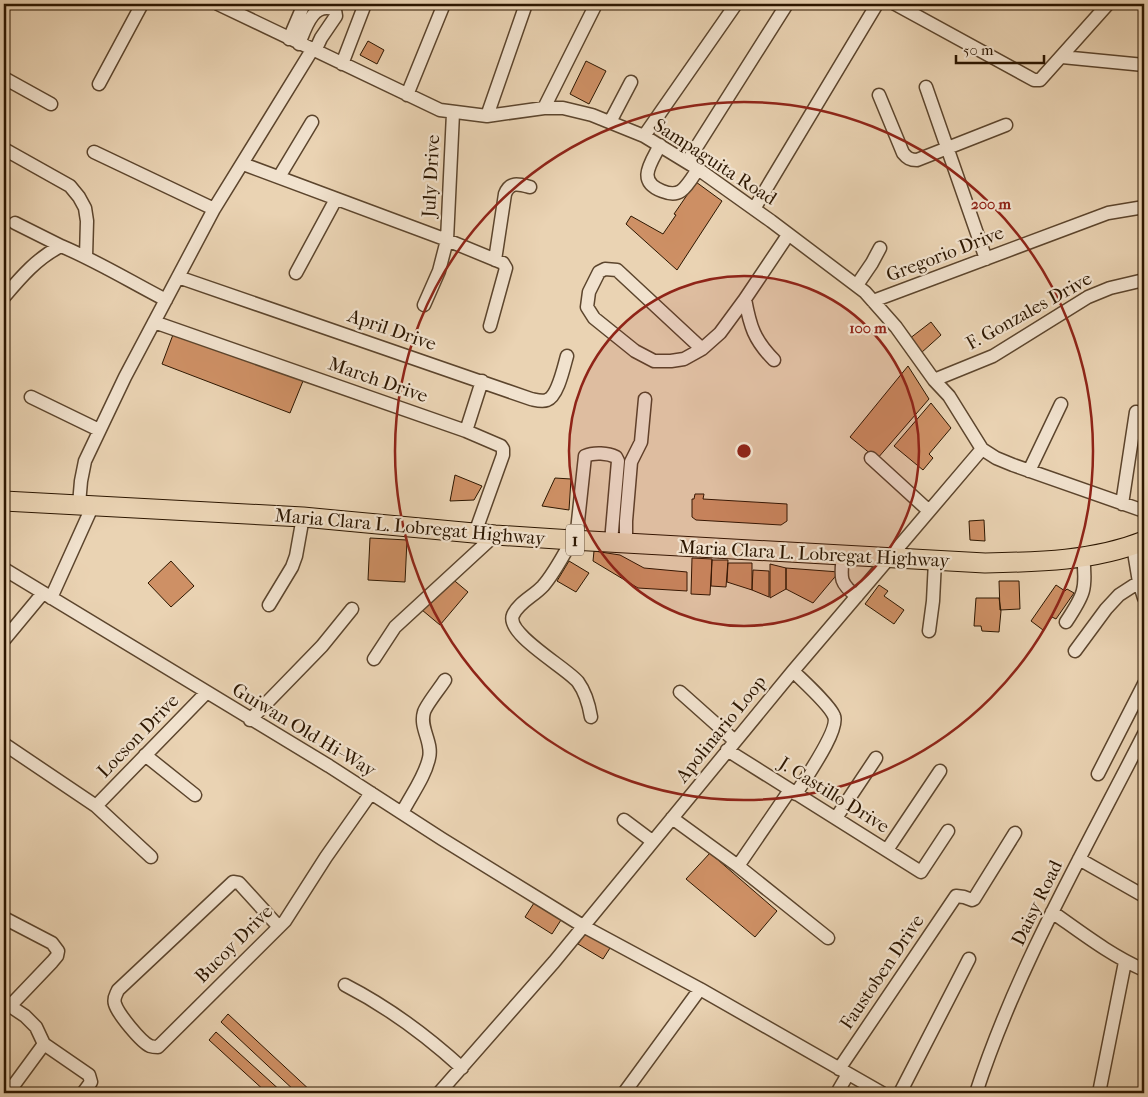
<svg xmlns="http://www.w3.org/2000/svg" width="1148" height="1097" font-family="'IM FELL French Canon',serif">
<rect width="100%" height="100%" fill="#ead3b3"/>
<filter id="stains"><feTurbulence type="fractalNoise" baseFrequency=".004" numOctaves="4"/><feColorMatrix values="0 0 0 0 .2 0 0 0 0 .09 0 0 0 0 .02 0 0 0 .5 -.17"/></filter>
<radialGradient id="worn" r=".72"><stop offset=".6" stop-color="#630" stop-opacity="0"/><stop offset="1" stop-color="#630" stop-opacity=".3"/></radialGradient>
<path fill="#ce9065" stroke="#2c1600" d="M368,41L384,50L377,64L360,55Z
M586,61L606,71L589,104L570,94Z
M696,182L722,201L677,270L626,224L631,216L663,234L676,215L674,214Z
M931,322L941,335L921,353L909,339Z
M174,332L303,381L290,413L162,364Z
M908,366L929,399L877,459L850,437Z
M931,403L951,428L929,454L933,458L923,470L894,446Z
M455,475L482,486L474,500L450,501Z
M555,478L571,479L569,510L542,506Z
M695,494H704L703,499L787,504V521L781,525L696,520L692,517V499H694Z
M984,520L985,541L970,540L969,521Z
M370,538L407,540L405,582L368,580Z
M594,551L620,555L644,568L687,572V591L638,588L593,561Z
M692,558L712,559L710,595L691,594Z
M712,560H728L726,587L711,586Z
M171,561L194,586L171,607L148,583Z
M569,561L589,573L576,592L557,581Z
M728,563H752V590L727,582Z
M770,564L786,568V589L770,598Z
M786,568L839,572L813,603L786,589Z
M753,570L769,571V597L752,590Z
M450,577L468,592L440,625L422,610Z
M999,581H1019L1020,609L1000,610Z
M879,585L888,591L884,596L904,610L894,624L865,604Z
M1056,585L1065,591L1067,589L1074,593L1056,619L1052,617L1043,630L1031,621Z
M976,598H999L1001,611L999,632L982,631L981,626H974Z
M710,853L777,911L755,937L686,879Z
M534,903L561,920L552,934L525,917Z
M585,933L610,948L603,959L578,944Z
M228,1014L313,1093H297L221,1022Z
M216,1032L283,1093H267L209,1040Z"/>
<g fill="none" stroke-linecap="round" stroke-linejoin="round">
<g stroke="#5c452d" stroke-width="15">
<path id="minor" d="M218,4L440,110L487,116L544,108H563L592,115L644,136L698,169L771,221L865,292L896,327L934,380L949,396L982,449L996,458L1013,465L1144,511
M895,4L1034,80H1040L1108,4
M289,39L304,4
M299,44C305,29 313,0 335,10L336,16L321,38L315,51
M1062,57L1144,65
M342,64L365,4
M4,78L51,104
M99,84L142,4
M926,87L986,259
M407,95L444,4
M879,95L903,153C907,158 910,160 917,160L1006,125
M544,108L596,4
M487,116L526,4
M610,122L631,82
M644,136L736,4
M660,145C651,163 636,181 662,191C667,193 675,195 681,191C687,187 694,175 698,169
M4,149L70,186L79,197L85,208L87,221L86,257
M94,152L214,209
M687,162L787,4
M243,164L447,240L503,263L506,268L490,326
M279,177L312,122
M754,209L877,4
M61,246C97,261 131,282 166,300
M495,260L505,194C510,181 519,184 530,187
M296,273L336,199
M178,277L531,399C536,400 542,402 547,400C558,396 564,366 567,356
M857,285L872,263L880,248
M4,297C21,277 37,258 61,246L15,223
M745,299C750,326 754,340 774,360
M873,301L1108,213L1144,207
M424,305L439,271L447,240L453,113
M154,322L466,431L501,446L503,449V455L475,533
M702,349L617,270L605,269L599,272L589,292L587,307L594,318L635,351L654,361H671L684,359L702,349L720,333L745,299L788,235
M934,380L993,356L1088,297L1110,288L1144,280
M31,397L99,430
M466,431L482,381
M871,458L929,511
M1029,471L1061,404
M79,504L81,481L85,461L125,377L214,209L312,50
M1122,504L1136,412
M572,540C563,556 555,572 543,586C534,596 519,602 513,615C505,634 567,668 578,682C586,693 589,705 591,717
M576,540L585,456C594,452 608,453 616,457L618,461L611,542
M626,543V521L631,462L641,442L645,399
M1133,546L1139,582L1144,598
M843,555C841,576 838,583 857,596
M4,569L329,766L442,839L583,926L700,989L882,1093
M51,598L93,505
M269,605L292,567L296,556L303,517
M1066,622C1084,595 1087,589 1083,557
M929,631L933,601L935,561
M4,640L43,593
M1075,651L1106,609L1119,595L1139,582
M374,659L395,627L495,535
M793,671C802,680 830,705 834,716C840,730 804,780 796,794
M680,692L735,741
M250,720L322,646L352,609
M4,744L96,806L151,857
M727,750L921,872L948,831
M145,755L195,795
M1098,774L1144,684
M96,806L206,693
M402,813C411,795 425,777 429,758C433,742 419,728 424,712C426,705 440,688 445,680
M672,818L738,866L828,938
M836,818L876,758
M624,820L652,841
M887,850L940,771
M1079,859L1144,896
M738,866L790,790
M1052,912C1082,933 1110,955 1144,970
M4,918L52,943L58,951L57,956L52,962L10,1006
M279,927L239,883L233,882L118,990C116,995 113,998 115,1004C118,1014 141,1042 150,1046C153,1047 155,1047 158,1047L285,921L326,857L371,793
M345,985C386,1006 428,1037 462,1068
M4,1002L25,1016L36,1027L44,1044L89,1075L91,1082L83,1093
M839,1069L956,896L964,897L972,900L974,899L1015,833
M8,1093L44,1044
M439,1093L554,962L793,671L982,449
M624,1093L700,989
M837,1093L848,1074
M900,1093L969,959
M976,1093C1017,967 1084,852 1144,734
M1099,1093L1125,962"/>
</g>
<g stroke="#2c1600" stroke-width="21">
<path id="highway" d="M4,501L303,517L495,535L572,540L985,563C1038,562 1094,561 1144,541"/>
</g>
<use href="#minor" stroke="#f1e2ce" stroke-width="12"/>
<use href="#highway" stroke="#ead3b3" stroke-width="19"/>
</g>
<circle cx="744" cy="451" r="175" fill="#8f2418" fill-opacity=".12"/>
<g fill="none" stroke="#8f2418" stroke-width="2.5">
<circle cx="744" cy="451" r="175"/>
<circle cx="744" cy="451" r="349"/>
</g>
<g text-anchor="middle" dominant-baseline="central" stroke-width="4.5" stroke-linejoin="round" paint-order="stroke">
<rect fill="#f1e2ce" stroke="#67533e" stroke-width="1" x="566" y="524.5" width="18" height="31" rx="4"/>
<g font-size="18" font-weight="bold" fill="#2c1600">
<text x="575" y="540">1</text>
</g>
<g font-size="19" fill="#2c1600" stroke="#f1e2ce">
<text transform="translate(715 162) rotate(33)">Sampaguita Road</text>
<text transform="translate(431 176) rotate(-87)">July Drive</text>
<text transform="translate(945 254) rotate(-21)">Gregorio Drive</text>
<text transform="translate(1029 311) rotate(-29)">F. Gonzales Drive</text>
<text transform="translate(392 330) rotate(19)">April Drive</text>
<text transform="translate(378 380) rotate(19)">March Drive</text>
<text transform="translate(410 527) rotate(5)">Maria Clara L. Lobregat Highway</text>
<text transform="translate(814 554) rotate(3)">Maria Clara L. Lobregat Highway</text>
<text transform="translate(721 729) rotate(-51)">Apolinario Loop</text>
<text transform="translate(304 730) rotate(31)">Guiwan Old Hi-Way</text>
<text transform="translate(138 736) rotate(-46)">Locson Drive</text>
<text transform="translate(834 795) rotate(32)">J. Castillo Drive</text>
<text transform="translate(1037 903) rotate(-64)">Daisy Road</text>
<text transform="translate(234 944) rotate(-45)">Bucoy Drive</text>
<text transform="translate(882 972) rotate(-56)">Faustoben Drive</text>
</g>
</g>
<circle cx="744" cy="451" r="8" fill="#8f2418" stroke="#f1e2ce" stroke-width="2.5"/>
<g font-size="15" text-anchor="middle" font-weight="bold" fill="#8f2418" stroke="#f1e2ce" stroke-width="4.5" stroke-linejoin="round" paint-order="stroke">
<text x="991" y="209">200 m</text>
<text x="868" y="333">100 m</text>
</g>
<rect width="1148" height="1097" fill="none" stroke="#ead3b3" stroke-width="20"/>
<rect x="5" y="5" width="1138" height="1087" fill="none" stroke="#2c1600" stroke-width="2.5"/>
<rect x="10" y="10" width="1128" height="1077" fill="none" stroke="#2c1600"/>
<path d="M956 55v8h88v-8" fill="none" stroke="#2c1600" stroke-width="2.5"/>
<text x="963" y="55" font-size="15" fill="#2c1600" stroke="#f1e2ce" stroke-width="4" paint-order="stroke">50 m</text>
<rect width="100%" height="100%" filter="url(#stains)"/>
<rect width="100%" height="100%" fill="url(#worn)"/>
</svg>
